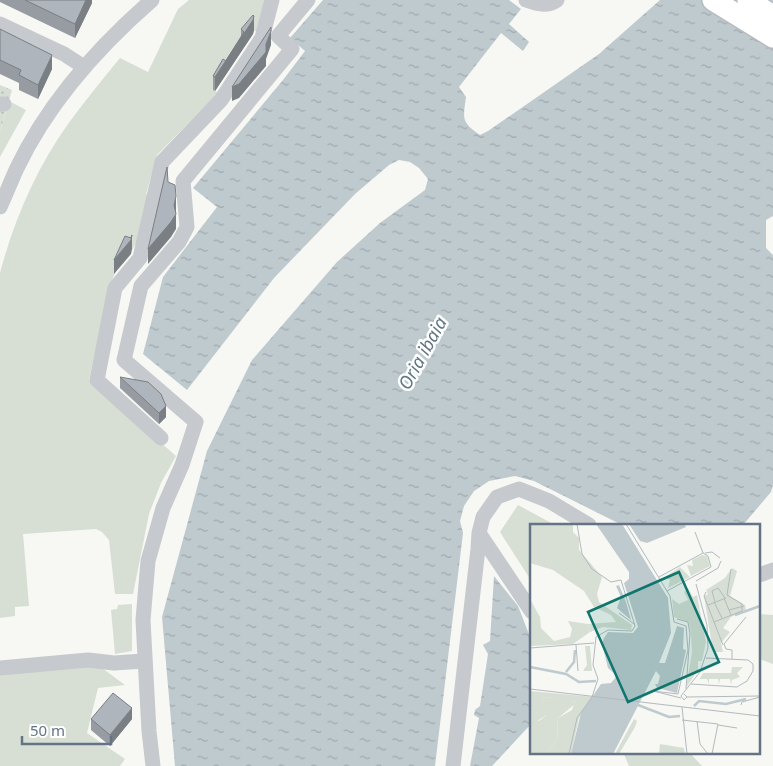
<svg xmlns="http://www.w3.org/2000/svg" width="773" height="766" font-family="'Noto Sans',sans-serif">
<defs>
<pattern id="park-dots" width="8" height="8" patternUnits="userSpaceOnUse" patternTransform="scale(1.25)"><rect width="8" height="8" fill="#d7dfd4"/><path d="M2 2h.1M6 6h.1" fill="none" stroke="#b2b9b2" stroke-width="1.8" stroke-linecap="round"/></pattern>
<pattern id="water-ripples" width="26" height="14" patternUnits="userSpaceOnUse" patternTransform="scale(1.25)"><rect width="26" height="14" fill="#bfcacf"/><path d="M2 4q2-2 4 0t4 0M15 11q2-2 4 0t4 0" fill="none" stroke="#9fa8ae"/></pattern>
</defs>
<rect width="100%" height="100%" fill="#f7f7f3"/>
<path fill="#d7dfd4" d="M189,0H267L257,32L252,29L214,90L218,93L157,155L146,194L152,196L139,238L131,252L125,250L110,285L89,380L176,456L161,483L149,514L133,594H115L109,540L102,532L96,529L23,534L29,606L15,607V616L0,618V273C14,220 36,169 68,124C84,102 102,80 120,58L148,72L178,9Z
M9,101L26,110L0,157V132Z
M518,505L555,525H532V582L500,532Z
M132,604V651L115,654L111,610L117,609L118,605Z
M759,614L773,615V664L759,659Z
M77,663L102,668L125,685L98,688L87,733L125,759L120,766H0V671Z
M623,752H689L702,766H629Z"/>
<path fill="url(#park-dots)" d="M0,85L12,90L0,132Z"/>
<path fill="url(#water-ripples)" d="M323,0H509L521,9L509,24L529,42L523,51L501,33L459,87L466,97C463,119 461,122 480,135L488,131L599,54L660,0H773V216L766,220V248L773,255V485L771,492L743,525H622L534,481L515,476L489,481L474,491L464,506L460,521L463,533L435,766H175L162,617L207,451L252,360L337,262L380,223L425,190L428,179L419,168L410,162L399,160L389,165L355,194L274,278L187,390L143,354L163,277L217,207L193,188L283,80L305,51L290,38Z
M494,576L518,606L532,642V723L492,766H470L479,718L474,715L475,710L480,706L488,654L483,645L490,641Z"/>
<g fill="none" stroke-linecap="round" stroke-linejoin="round">
<g stroke="#b8bbbf" stroke-width="24">
<path id="highway" d="M713,0L773,37
M748,0L773,16"/>
</g>
<path stroke="#c6c9cd" stroke-width="15" d="M526,0C537,4 547,7 557,0
M0,24L64,54L84,67
M0,104H4
M0,207C6,194 11,181 17,168C48,103 98,47 152,0
M161,438L97,380L115,288L140,258L162,162L221,100L262,38L272,0
M479,533L532,612
M759,575L773,570
M0,668L88,660L114,663L144,661
M153,766L149,731L143,620L148,561L163,508L182,465L196,422L124,360L141,286L179,242L187,227L183,181L292,49L278,36L308,0
M453,766L478,549L479,533L483,517L497,497L519,489L549,501L589,525"/>
<use href="#highway" stroke="#fff" stroke-width="21"/>
</g>
<path fill="#969ca2" d="M0,0H92V3L75,38L0,2Z
M0,29L52,69L38,99L19,90V83L0,74Z
M241,29L254,30L253,34L215,91L213,90V76L226,61L241,38Z
M120,377L166,417L159,424L120,388Z
M91,719H132L110,746L91,730Z"/>
<path fill="#7a7f84" d="M86,0H92V3L75,38V24Z
M254,16V30L253,34L215,91V77Z
M271,31V45L266,59V66L239,98L232,101V87L266,44Z
M52,55V69L38,99V85Z
M176,196V210L175,216L176,214V229L171,237L148,264V249L174,205Z
M132,235V249L131,254L114,274V260Z
M166,406V417L159,424V413Z
M132,708V719L110,746V735Z"/>
<path fill="#aeb5bc" stroke="#7a7f84" d="M25,0H86L75,24Z
M253,15L254,16L253,20L215,77L213,76L223,59L226,61L244,32L241,29Z
M271,27V31L266,44V52L239,84L232,87Z
M0,29L52,55L38,85L19,75L21,70L0,60Z
M167,167L168,182L175,185L176,196L174,205L176,214L171,222L148,249Z
M132,235L131,240L114,260L125,236L131,238Z
M120,377L148,382L161,394L166,406L159,413Z
M113,693L132,708L110,735L91,719Z"/>
<g text-anchor="middle" dominant-baseline="central" stroke-width="5" stroke-linejoin="round" paint-order="stroke">
<g font-size="18" font-style="italic" fill="#5f7683" stroke="#fff">
<text transform="translate(422 353) rotate(-61)">Oria ibaia</text>
</g>
</g>
<g transform="translate(530 524)">
<rect width="230" height="230" fill="#f7f7f3"/>
<path d="M0,0H43V8L49,14V26L72,53L67,70L69,78L102,101L101,106L73,103L60,108L58,100L86,98L81,91L64,83L54,67L23,46L0,39ZM172,31L177,32L180,42L161,52L157,41L163,42L162,36ZM150,43L160,53L138,64L140,56L135,53ZM158,64L163,73L167,71L176,118L172,137H168V146L156,164L162,128L161,110L159,98L144,93L142,75L149,80L158,76L154,68ZM202,143H213L207,149L210,153L202,156L201,161L200,155H190L189,160L188,155H179V160L177,155H170L168,158L173,149H201ZM16,173L44,176L45,180L28,194L27,216L15,230H4L0,228V193L9,197L17,191L12,178ZM104,195L107,197L105,203L89,230H85ZM130,220L154,224L155,230H129Z" fill="#d7dfd4"/>
<path d="M0,75L10,93L11,104L24,117L40,113L42,105L38,97L58,100L60,108L43,120L1,122ZM0,167L64,173L49,194L41,230H15L27,216L28,194L42,186L45,177L16,173L12,178L19,185L17,191L4,199L0,193Z" fill="#d7dfd4"/>
<path d="M202,44L207,47L200,72L215,81L216,86L201,93L193,104L200,108L191,119L193,128H183L174,72L178,70L176,66L195,54Z" fill="#d7dfd4"/>
<path d="M55,122H60L62,147H53L57,141Z" fill="#d7dfd4"/>
<path d="M66,0H92L138,74L141,109L129,139H135L147,102L154,104L153,125L156,126L147,169L127,164L125,160H128L130,152L126,147L83,230H41L51,189L71,160L81,159L87,152L78,144L72,120L74,114L78,108L103,109L108,103L94,59L99,55V48ZM99,0H154L156,3L117,19L110,17ZM89,61L96,78L101,96L87,84L91,73L86,62Z" fill="#bfcacf"/>
<path fill="none" stroke="#bfcacf" stroke-width="2.5" d="M205,91L230,82M0,143L36,150L49,158L66,157M36,148L44,138L45,126M108,181L139,193L150,192M164,182L169,177L196,180L216,175"/>
<path fill="none" stroke="#b3bac0" stroke-width="1" d="M96,0L140,72L144,98L156,102L158,126L148,170L123,167L151,174M175,29L182,28L190,34M129,53L173,29L165,8M166,57L188,44L191,37M137,67L181,43L178,32L173,29M176,68L174,72L184,98L212,87V80L197,71L201,45M194,74L201,91M184,78L192,94M185,78L182,67L188,64L195,74M178,81L196,74M199,86L214,82M89,89L104,100M147,95L158,98L160,110L156,165M184,98L193,121M46,121L48,147M0,124L64,119M202,135V126L196,125L194,120L216,93M161,160L207,163L217,157L223,147V140L218,136L176,134M0,165L230,192M154,170L157,173L154,176L151,172L170,148L178,124L177,101L166,60M157,173L230,172M211,181L212,178L230,173M152,183L157,230M152,196L188,200L182,230M167,197L170,220L178,230M188,201L207,204M39,230L47,194L62,173L68,155L63,141L66,113L78,106L102,107L105,102L91,56L81,58L62,45L52,30L47,0"/>
<path fill="#0f766e" fill-opacity="0.15" stroke="#0f766e" stroke-width="2.5" d="M149,48L189,138L98,178L58,88Z"/>
<rect width="230" height="230" fill="none" stroke="#647386" stroke-width="2.5"/>
</g>
<path d="M22 736v8h89v-8" fill="none" stroke="#647386" stroke-width="2.5"/>
<text x="30" y="736" font-size="15" fill="#647386" stroke="#ffffff" stroke-width="4" paint-order="stroke">50 m</text>
</svg>
